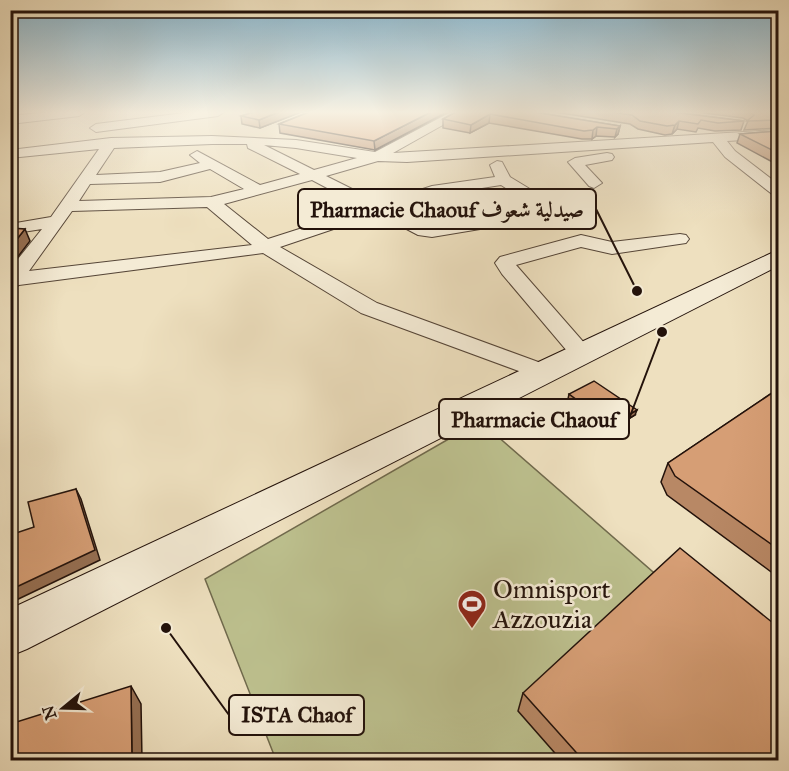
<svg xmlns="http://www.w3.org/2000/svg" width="789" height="771" font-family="'IM FELL Great Primer',Amiri,serif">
<rect width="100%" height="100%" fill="#eee0bf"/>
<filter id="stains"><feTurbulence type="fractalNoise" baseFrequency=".00333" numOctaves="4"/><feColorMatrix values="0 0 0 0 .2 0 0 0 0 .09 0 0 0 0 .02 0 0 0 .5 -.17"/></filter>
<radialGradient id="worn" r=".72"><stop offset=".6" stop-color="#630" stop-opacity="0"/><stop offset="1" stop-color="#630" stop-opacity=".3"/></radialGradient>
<path fill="#bdc18f" stroke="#706a4d" stroke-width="1.5" d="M480,421L778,681V760H276L205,579Z"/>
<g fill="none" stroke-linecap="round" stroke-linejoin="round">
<g stroke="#564638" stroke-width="2">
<path id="street" d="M49,112H85L79,116L10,124V116Z
M192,112H224L218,116L96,132L90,128L96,124Z
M451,112H466L393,153L778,130V138L727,141L735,151L778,184V196L772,194L725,157L713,142L407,162L378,161L326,176L380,203L432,186L495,177L490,165L497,161L502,162L510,177L548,200L553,210L551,214L498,226L432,237L418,235L378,214L280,247L377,303L552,367L555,372L552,377L543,380L361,313L263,253L19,285L10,289V269L42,229L10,234V224L51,217L99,149L10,158V150L111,138L212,136L296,140L375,152ZM212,144H247L248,148L300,174L260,185L197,151L190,155L200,163L160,172L96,175L114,148ZM264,145L296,148L357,158L314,170ZM210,169L244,189L211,197L79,201L90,184L160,182ZM312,180L365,208L268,239L224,204ZM501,185L535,207L500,215L450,193ZM431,197L479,219L432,227L394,209ZM207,207L252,245L29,271L72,211Z
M607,153L612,154L614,157L612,160L585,165L602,183L594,188L589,186L568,162L575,158Z
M680,234L686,235L689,239L686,243L612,254L581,247L516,265L593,353L589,358L581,360L573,358L502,274L495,263L500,257L581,235L612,242Z"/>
</g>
<g stroke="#23120b" stroke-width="2">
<path id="secondary" d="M778,250V266L27,649L10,656V609Z"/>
</g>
<use href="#street" fill="#f4ebd5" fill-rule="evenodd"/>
<use href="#secondary" fill="#f4ebd5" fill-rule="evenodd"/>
</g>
<path fill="#b88865" stroke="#23120b" stroke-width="1.5" d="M254,112H301L260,128L242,124L241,116Z
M309,112H447L375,150L280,133L279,124Z
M456,112H534L620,126L618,134L615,137L596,136L592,139H582L489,123L470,133L443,128V119Z
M555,112H672L744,121L741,130L715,131L698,128L696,132L677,129L672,134L665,135L638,129L630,124Z
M697,112H778V128L744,130L748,121L743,118Z
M778,131V165L737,143L740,134Z
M777,167H778V183L773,177Z
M778,389V577L667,495L661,482L668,463Z
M569,394L635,415L610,430L568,399Z
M523,693L778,760H561L518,711Z"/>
<path fill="#966f52" stroke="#23120b" stroke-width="1.5" d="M279,112H301L260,128L259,120Z
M431,112H447L375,150L374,141Z
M490,114L489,123L470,133L471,125Z
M679,121L677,129L672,134L675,125Z
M620,126L618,134L615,137L617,129Z
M597,127L596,136L592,139L593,130Z
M25,229L30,241L10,267V248Z
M637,410L635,415L610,430L611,425Z
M76,489L81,499L100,560L10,603V590Z
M131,686L141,704L142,760H132Z"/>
<path fill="#d69e75" stroke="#23120b" stroke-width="1.5" d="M254,112H279L259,120L241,116Z
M309,112H431L374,141L279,124Z
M456,112H534L620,126L617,129L597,127L593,130L584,131L490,114L471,125L443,119Z
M610,112H672L744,121L718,123L701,120L698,124L679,121L675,125L667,126L640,121L632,115Z
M750,112H778V120L747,121L754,115Z
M778,131V153L740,134Z
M10,228L25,229L10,248Z
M594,381L637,410L611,425L569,394Z
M778,389V549L675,476L668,463Z
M76,489L95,550L10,590V535L34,527L28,502Z
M680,548L778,627V760H583L523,693Z
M131,686L132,760H10V724Z"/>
<linearGradient id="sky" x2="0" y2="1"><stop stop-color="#89b8d1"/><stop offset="0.51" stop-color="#f7f1e2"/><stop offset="1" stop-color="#f7f1e2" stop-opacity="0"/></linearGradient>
<rect width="789" height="220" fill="url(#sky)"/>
<defs>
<g id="stadium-pin" transform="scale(1.5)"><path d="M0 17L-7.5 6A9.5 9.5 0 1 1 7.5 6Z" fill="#8f2418" stroke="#f4ebd5"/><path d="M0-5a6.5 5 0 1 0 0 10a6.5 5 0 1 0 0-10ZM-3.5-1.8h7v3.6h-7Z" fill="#fff"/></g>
</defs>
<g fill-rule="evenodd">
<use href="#stadium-pin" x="472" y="604"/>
</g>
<g text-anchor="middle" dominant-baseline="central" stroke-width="5" stroke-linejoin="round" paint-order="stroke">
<g font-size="26" fill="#23120b" stroke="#f4ebd5" text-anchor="start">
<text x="493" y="589">Omnisport<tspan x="493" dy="30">Azzouzia</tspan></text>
</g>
</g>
<path fill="none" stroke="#23120b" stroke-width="2" d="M637 291L596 209M662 332L629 419M166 628L229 715"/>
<g fill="#23120b" stroke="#f4ebd5" stroke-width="2">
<circle cx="637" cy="291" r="6"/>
<circle cx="662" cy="332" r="6"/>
<circle cx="166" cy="628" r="6"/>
</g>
<g fill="#f4ebd5" stroke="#23120b" stroke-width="2">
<rect x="298" y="189" width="298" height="40" rx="6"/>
<rect x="439" y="399" width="190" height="40" rx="6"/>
<rect x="229" y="695" width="135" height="40" rx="6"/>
</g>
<g font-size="22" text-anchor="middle" font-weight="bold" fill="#23120b">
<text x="447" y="217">Pharmacie Chaouf صيدلية شعوف</text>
<text x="534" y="427">Pharmacie Chaouf</text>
<text x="297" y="722">ISTA Chaof</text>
</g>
<rect width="789" height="771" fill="none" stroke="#eee0bf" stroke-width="36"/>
<rect x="12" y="12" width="765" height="747" fill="none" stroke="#23120b" stroke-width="3"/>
<rect x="18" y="18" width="753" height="735" fill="none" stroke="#23120b" stroke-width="1.5"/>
<g transform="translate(63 708) rotate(251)" stroke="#f4ebd5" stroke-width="4.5" paint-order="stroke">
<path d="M0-4.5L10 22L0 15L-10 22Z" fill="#23120b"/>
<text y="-9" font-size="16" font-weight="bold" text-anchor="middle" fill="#23120b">N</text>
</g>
<rect width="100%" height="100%" filter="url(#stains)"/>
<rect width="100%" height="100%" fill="url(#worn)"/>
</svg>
